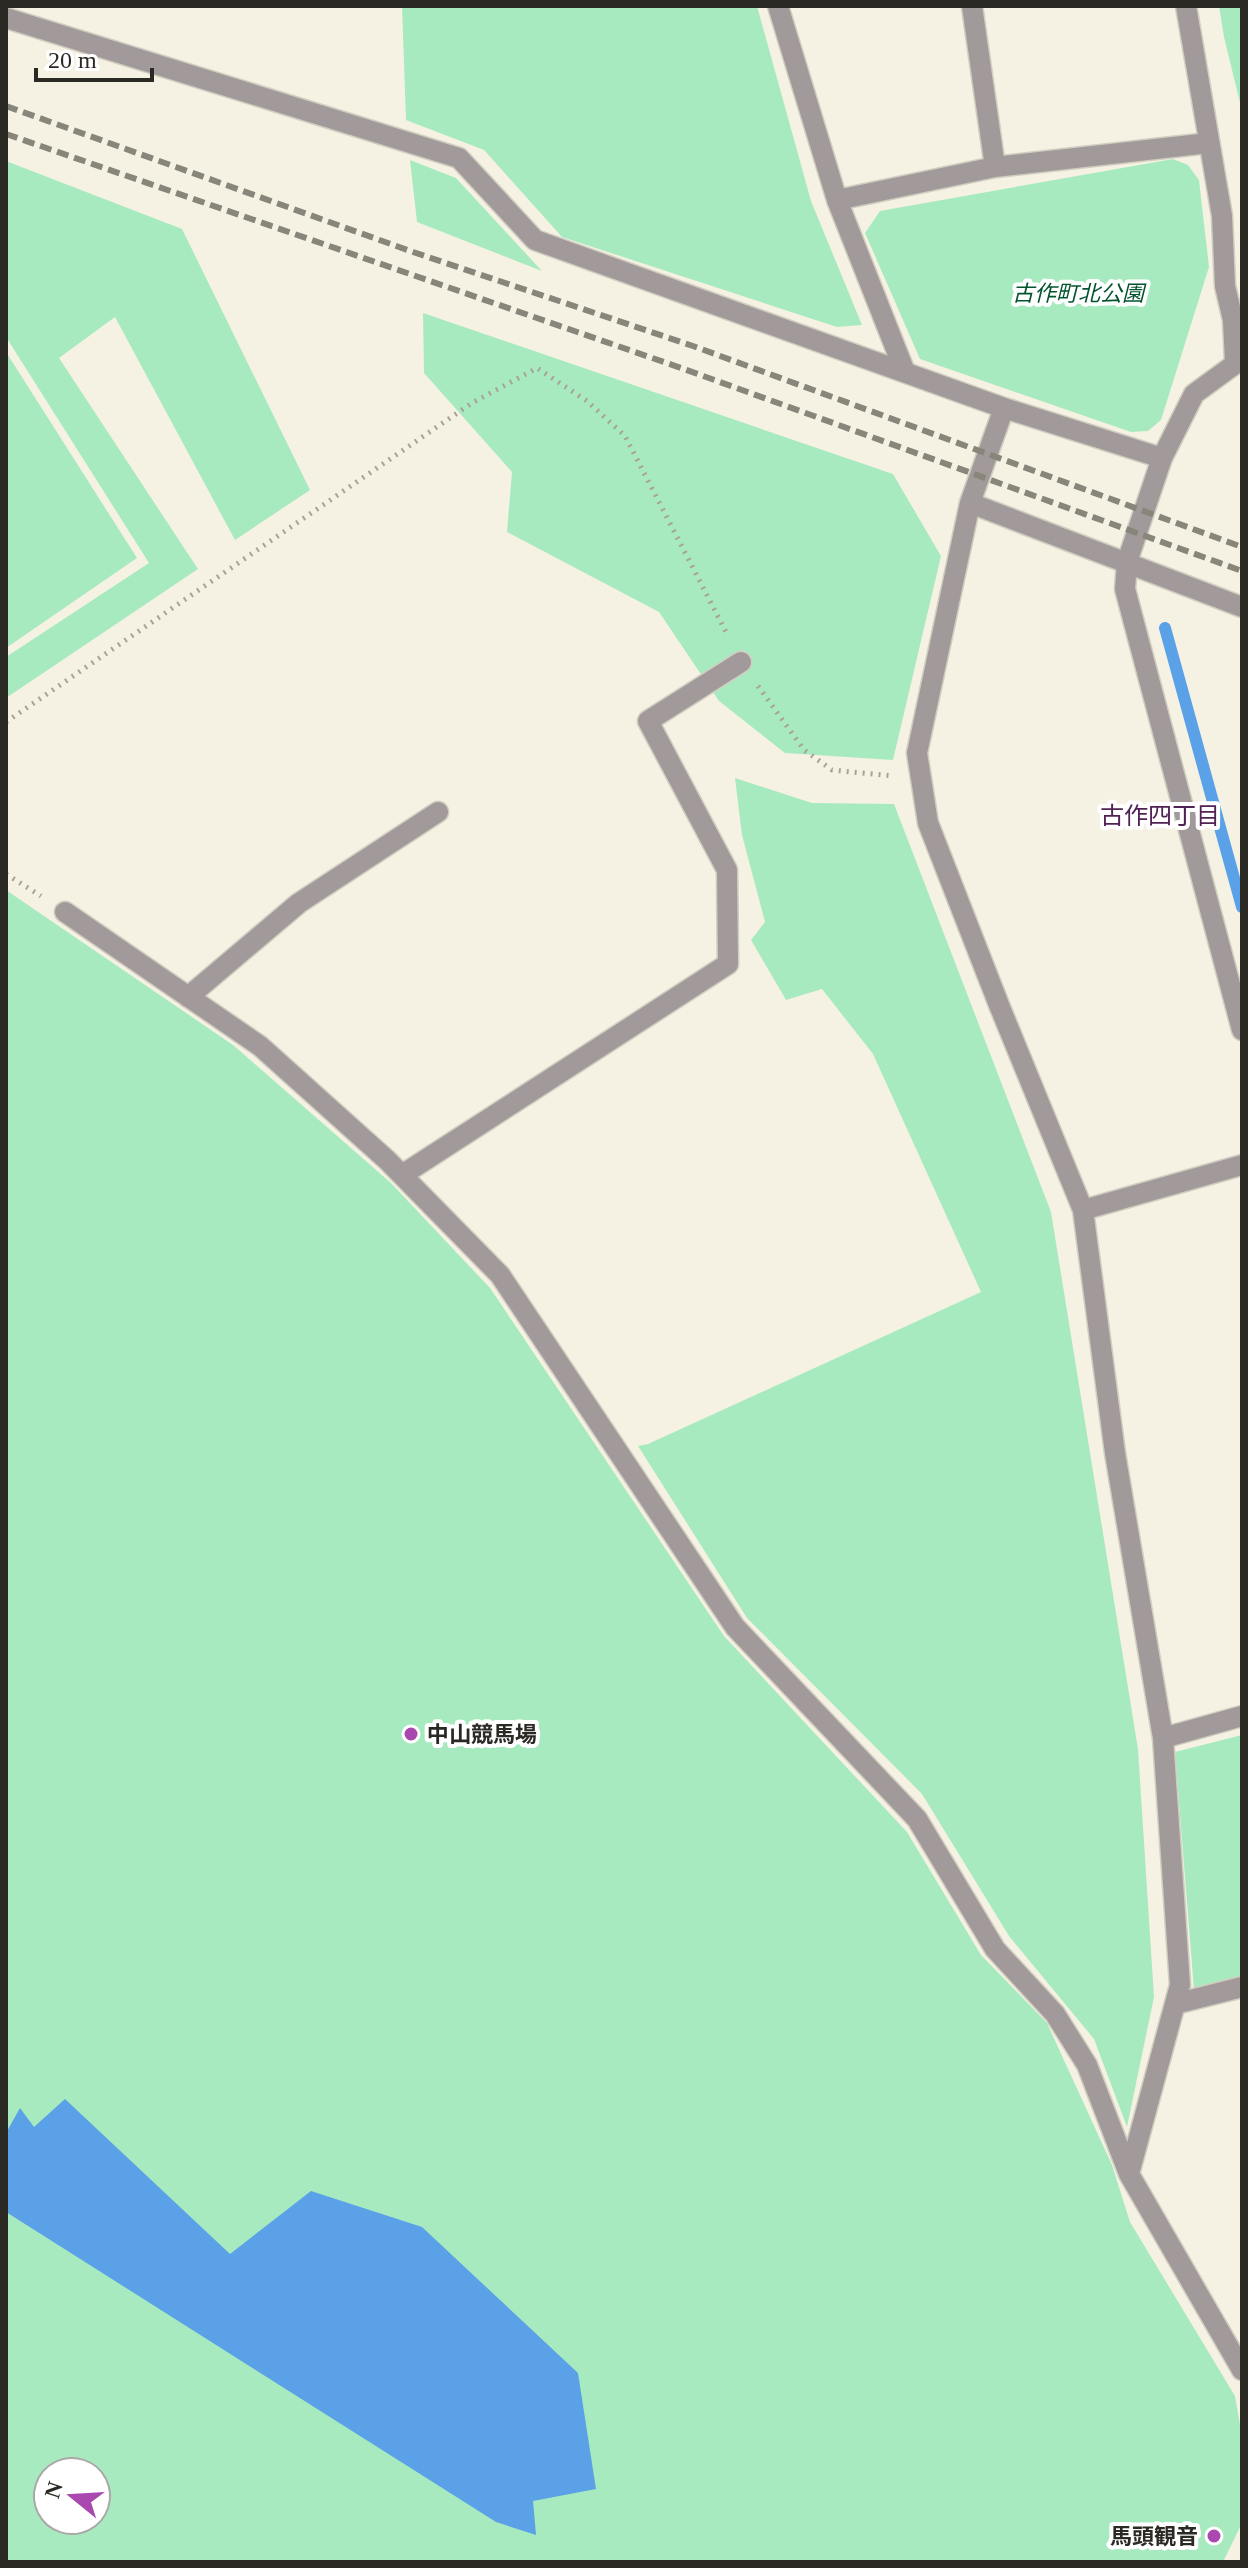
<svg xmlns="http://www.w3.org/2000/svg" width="1248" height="2568" font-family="'Times New Roman','Noto Sans JP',serif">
<rect width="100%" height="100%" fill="#f6f2e3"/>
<path fill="#a8eabf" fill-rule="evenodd" d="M402,6H757L811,201L862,325L837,327L562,237L484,150L406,120Z
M1219,6H1242V111L1224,37Z
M1173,159L1188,165L1199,180L1209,267L1161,420L1148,431L1131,432L920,359L865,233L880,211Z
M410,160L456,178L542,271L417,222Z
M6,161L182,229L310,490L235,540L115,317L59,358L198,569L6,698V657L149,563L6,337Z
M423,313L893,474L941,556L893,760L785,753L719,701L659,612L507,532L512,472L424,373Z
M6,352L137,558L6,648Z
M735,778L812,803L894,804L1051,1212L1138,1749L1154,1997L1127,2127L1094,2039L1009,1936L922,1794L747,1618L638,1446L648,1444L981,1292L873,1054L822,989L786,1000L751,940L765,922L742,835Z
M6,890L233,1045L391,1183L490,1288L724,1636L907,1832L981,1955L1047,2023L1112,2165L1130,2222L1235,2396L1242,2436V2523L1223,2562H6ZM48,2472H96V2520H48Z
M1242,1735V1976L1194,1990L1175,1752Z"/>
<path fill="#5aa1e8" d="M65,2099L230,2254L311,2191L422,2227L578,2373L596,2489L533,2501L536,2535L496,2522L6,2212V2133L20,2108L34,2127Z"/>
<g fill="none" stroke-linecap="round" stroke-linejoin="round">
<path stroke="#5aa1e8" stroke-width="12" d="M1165,628L1242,907"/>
<g stroke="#d1cec1" stroke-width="23">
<path id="minor" d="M778,6L837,200L905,372
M972,6L995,167
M1186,6L1222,216L1225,286L1233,320L1235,362
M6,18L459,158L535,240L1004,408L1162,458
M837,200L995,167L1209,143
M1242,359L1194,394L1162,458L1127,562L1125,589L1242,1030
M1004,408L970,503L917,753L928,823L999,1005L1083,1210L1115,1453L1163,1738L1180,1985L1129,2174L1242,2370
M970,503L1242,607
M65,912L260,1046L387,1160L500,1275L735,1627L917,1819L995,1949L1055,2014L1087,2065L1129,2174
M188,997L299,903L438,812
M402,1175L728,964L727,870L648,721L741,662
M1083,1210L1242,1165
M1163,1738L1242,1716
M1175,2004L1242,1987"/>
</g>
<path stroke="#a6a398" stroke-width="5" stroke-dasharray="2 6" stroke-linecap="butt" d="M758,686L804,750L832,770L893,776
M6,722L472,403L537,368L587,401L625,436L728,636
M6,874L41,896"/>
<use href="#minor" stroke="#a29a9a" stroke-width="20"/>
<path stroke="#88857b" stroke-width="6" stroke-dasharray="12 6" stroke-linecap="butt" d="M6,106L413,252L693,346L1242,547
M6,134L684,369L1242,571"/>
</g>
<g fill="#a948af" stroke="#fff" stroke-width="3">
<circle cx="411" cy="1734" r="8"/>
<circle cx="1214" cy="2536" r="8"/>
</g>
<g text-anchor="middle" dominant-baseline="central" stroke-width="8" stroke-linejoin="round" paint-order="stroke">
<g font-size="22" font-style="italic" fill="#03542e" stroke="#fff">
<text x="1078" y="293">古作町北公園</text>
</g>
<g font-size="22" font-weight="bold" fill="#2b2924" stroke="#fff" text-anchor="start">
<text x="427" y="1734">中山競馬場</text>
<text x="1198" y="2536" text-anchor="end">馬頭観音</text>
</g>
<g font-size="24" fill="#512254" stroke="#fff">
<text x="1160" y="816">古作四丁目</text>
</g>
</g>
<rect width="1248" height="2568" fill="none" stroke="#2b2924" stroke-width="16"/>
<g transform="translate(72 2496) rotate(288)"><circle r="38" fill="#ffffff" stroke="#aaa9a7" stroke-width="2"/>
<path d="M0-6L14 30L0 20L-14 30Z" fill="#a948af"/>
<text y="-12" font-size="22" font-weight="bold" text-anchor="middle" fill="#2b2924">N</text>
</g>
<path d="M36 68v12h116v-12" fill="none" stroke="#2b2924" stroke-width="4"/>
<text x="48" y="68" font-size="24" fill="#2b2924" stroke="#ffffff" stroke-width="6" paint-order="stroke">20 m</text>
</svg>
